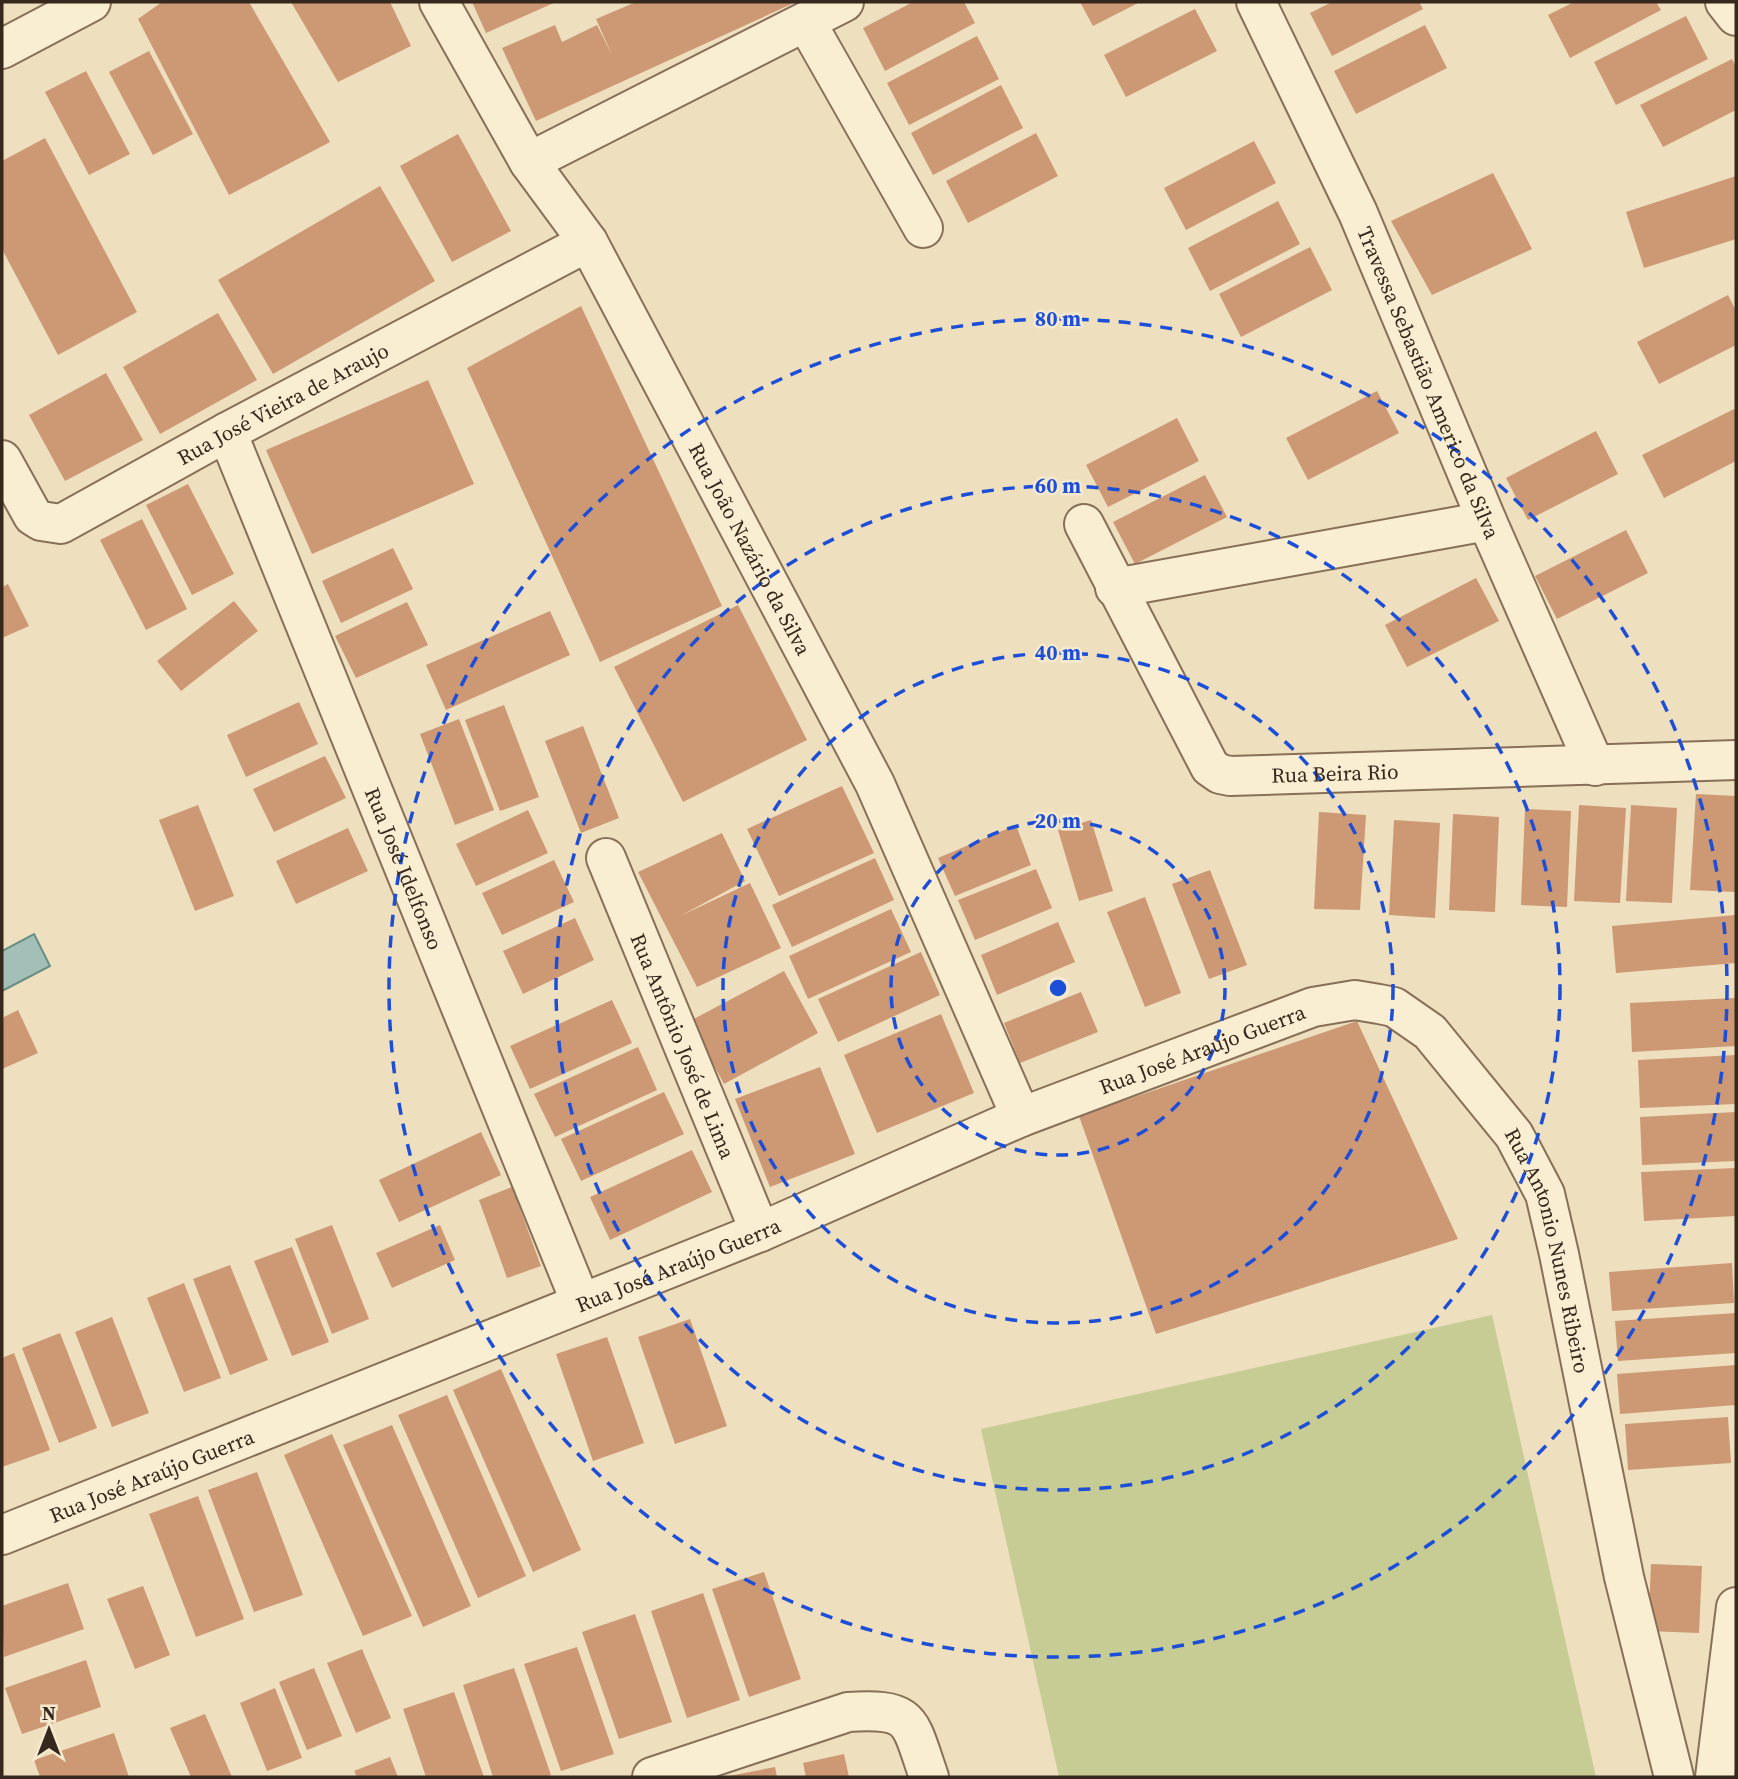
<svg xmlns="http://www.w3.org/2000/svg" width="1738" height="1779" font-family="'Source Serif 4',serif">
<rect width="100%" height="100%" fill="#eedfbf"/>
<path fill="#c6cc93" d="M1492,1315L1596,1777H1059L981,1429Z"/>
<path fill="#a2c0b7" stroke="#6a8d84" stroke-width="2" d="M34,934L50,966L2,991V951Z"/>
<path fill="#cd9874" d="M162,2H249L330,142L229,195L138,19Z
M291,2H390L411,46L338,82Z
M472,2H556L486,33Z
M636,2H796L536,121L502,48L555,25L562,42L597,25L612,55L596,19Z
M913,2H964L975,23L885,71L863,28Z
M1080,2H1140L1093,26Z
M1332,2H1419L1423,9L1332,56L1310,13Z
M1574,2H1656L1661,10L1570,58L1548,15Z
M1195,9L1217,51L1126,97L1104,55Z
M1686,16L1708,59L1616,105L1594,62Z
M1425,25L1447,68L1356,114L1334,71Z
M977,36L999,79L909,125L887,83Z
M149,51L193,134L153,155L109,72Z
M1732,59L1736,67V110L1663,147L1640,105Z
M86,71L130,154L89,175L45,92Z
M1001,85L1023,128L933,175L911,133Z
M1036,133L1058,176L968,223L946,181Z
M458,134L511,231L452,262L400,166Z
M45,138L137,312L58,355L2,249V161Z
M1254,141L1276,183L1186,230L1164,188Z
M1493,173L1532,249L1432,295L1391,221Z
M1736,176V239L1644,268L1626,212Z
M380,186L435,281L273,374L218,280Z
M1278,201L1300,244L1210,291L1188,248Z
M1310,247L1332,290L1241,337L1219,294Z
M1728,295L1736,311V345L1659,384L1637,342Z
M581,306L722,606L600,662L467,368Z
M218,313L257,380L160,434L123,367Z
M106,373L143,440L65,481L29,415Z
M428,380L474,484L312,554L266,450Z
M1377,391L1399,433L1308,480L1286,438Z
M1734,409L1736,414V461L1664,498L1642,455Z
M1177,418L1199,461L1108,507L1086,465Z
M1596,431L1618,474L1528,520L1506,478Z
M1205,475L1227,517L1135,564L1113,522Z
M188,484L234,574L192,595L146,505Z
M142,519L187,609L146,630L100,540Z
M1626,530L1648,573L1557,619L1535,576Z
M393,548L413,589L341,623L322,581Z
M1476,578L1499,621L1407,667L1385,625Z
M8,584L29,626L2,638V587Z
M234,601L258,631L181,691L157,661Z
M407,602L428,645L356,678L335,636Z
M738,605L807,740L683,802L614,667Z
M550,611L570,655L446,710L426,665Z
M299,702L318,744L246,777L227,735Z
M504,705L539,797L500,811L465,720Z
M459,719L494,810L455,825L420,734Z
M583,726L619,818L581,833L545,741Z
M325,756L346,798L274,832L253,789Z
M842,786L874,853L779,896L747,829Z
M1696,794L1736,796V892L1690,890Z
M198,805L234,896L195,911L159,820Z
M1579,805L1626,808L1620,903L1574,901Z
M1631,805L1677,808L1672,903L1626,901Z
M1525,809L1571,811L1567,907L1521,905Z
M528,810L548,853L476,886L456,844Z
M1319,812L1366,815L1360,910L1314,909Z
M1453,814L1499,817L1495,912L1449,910Z
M1091,820L1113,891L1079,901L1058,830Z
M1394,820L1440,823L1435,918L1389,915Z
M1016,825L1031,865L955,896L938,858Z
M348,828L368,871L296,904L276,861Z
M722,833L745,881L680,916L750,883L781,948L697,987L638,872Z
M875,858L894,900L792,947L772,905Z
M554,860L574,902L502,935L482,893Z
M1036,869L1052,908L975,940L958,900Z
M1210,870L1247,965L1209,979L1172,884Z
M1145,897L1181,993L1145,1007L1107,912Z
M891,909L911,952L808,999L789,956Z
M1736,915V963L1616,973L1612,926Z
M575,918L594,960L523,994L503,951Z
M1058,922L1075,962L997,995L981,955Z
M921,952L940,995L838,1042L818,999Z
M784,971L818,1033L724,1084L690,1021Z
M1081,992L1098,1032L1020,1063L1004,1023Z
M1735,998L1736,1046L1632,1052L1630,1003Z
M612,1000L632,1043L530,1089L510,1046Z
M18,1010L38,1053L2,1069V1018Z
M941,1014L974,1093L877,1133L844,1055Z
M1357,1021L1458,1239L1156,1334L1079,1116Z
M638,1047L657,1090L555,1137L534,1094Z
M1736,1055V1104L1640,1108L1638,1060Z
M820,1067L855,1154L770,1187L735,1099Z
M664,1092L684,1134L581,1181L561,1139Z
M1736,1112V1161L1642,1165L1640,1117Z
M481,1132L501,1175L399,1222L379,1180Z
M692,1150L712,1192L610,1240L590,1197Z
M1736,1168V1216L1644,1221L1641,1172Z
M512,1187L541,1266L507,1278L479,1200Z
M332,1225L369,1319L332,1334L295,1239Z
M440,1225L455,1260L392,1288L376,1253Z
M292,1247L329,1342L292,1356L254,1261Z
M1732,1263L1734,1303L1612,1311L1609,1272Z
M230,1265L268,1360L230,1375L193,1279Z
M184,1283L221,1378L184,1392L147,1298Z
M1736,1313V1353L1618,1361L1615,1321Z
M112,1317L149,1413L112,1427L75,1332Z
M690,1319L727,1426L675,1444L638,1337Z
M60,1333L97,1428L59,1443L22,1348Z
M607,1337L644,1443L593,1461L556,1354Z
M14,1353L50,1450L2,1467V1358Z
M1736,1365V1405L1620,1414L1617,1374Z
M501,1369L581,1550L533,1572L453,1390Z
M447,1395L526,1576L478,1598L398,1415Z
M1728,1417L1731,1463L1628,1470L1625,1424Z
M392,1425L471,1606L423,1627L343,1445Z
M332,1434L412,1616L363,1636L284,1455Z
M257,1472L303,1595L254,1612L208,1490Z
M198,1496L244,1619L196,1637L149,1514Z
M1651,1564L1702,1566L1699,1633L1648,1631Z
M764,1572L801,1679L749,1697L712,1589Z
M68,1583L84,1629L4,1657L2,1606Z
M143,1586L170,1655L135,1669L107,1599Z
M703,1593L740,1700L687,1718L651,1611Z
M635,1614L672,1722L619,1739L582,1632Z
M577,1647L614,1754L561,1771L524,1664Z
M362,1649L391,1718L356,1733L327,1663Z
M86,1660L101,1707L22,1734L5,1688Z
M314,1668L342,1736L307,1750L279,1682Z
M514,1668L551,1775L545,1777H493L463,1685Z
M275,1688L302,1758L267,1771L240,1703Z
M454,1692L484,1777H426L403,1709Z
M205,1714L232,1777H191L170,1728Z
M114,1733L129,1777H40L34,1760Z
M844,1754L849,1777H806L803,1763Z
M390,1757L398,1777H357L354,1771Z
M775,1767L777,1777H729V1776Z"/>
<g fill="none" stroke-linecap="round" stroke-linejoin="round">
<g stroke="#877057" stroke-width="42">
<g id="street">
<path id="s1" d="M439,2L529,162L588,242L875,784L1021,1117"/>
<path id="s2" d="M1256,2L1358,213L1487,521L1595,766"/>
<path d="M1725,2L1736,16"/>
<path d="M806,22L923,228"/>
<path d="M2,49L91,2"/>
<path d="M529,162L844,2"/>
<path id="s3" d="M227,432L581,1303"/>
<path id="s4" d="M2,460L33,516L41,521L61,524L227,432L588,242"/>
<path id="s5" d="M1084,524L1210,767L1220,774L1230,776L1736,760"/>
<path d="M1115,588L1487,521"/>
<path id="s6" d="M606,858L760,1232"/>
<path id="s7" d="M2,1535L760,1232L1021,1117L1313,1007L1355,1000L1379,1004L1394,1007L1430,1032L1514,1135L1545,1194L1559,1254L1624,1577L1674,1777"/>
<path d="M652,1777L848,1712C914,1708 909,1720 929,1777"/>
<path d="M1715,1777L1736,1607"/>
</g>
</g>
<use href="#street" stroke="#f9edd2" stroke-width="38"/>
</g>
<g fill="none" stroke="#1d4ed8" stroke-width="3.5" stroke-dasharray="12 9">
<circle cx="1058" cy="988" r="167"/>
<circle cx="1058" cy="988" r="335"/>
<circle cx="1058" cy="988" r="502"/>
<circle cx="1058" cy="988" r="669"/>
</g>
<g text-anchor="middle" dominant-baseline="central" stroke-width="5" stroke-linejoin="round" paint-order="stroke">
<g font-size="21" fill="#36281c" stroke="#f5eacf">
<text stroke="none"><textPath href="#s2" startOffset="418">Travessa Sebastião Americo da Silva</textPath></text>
<text stroke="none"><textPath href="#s4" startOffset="346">Rua José Vieira de Araujo</textPath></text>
<text stroke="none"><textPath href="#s1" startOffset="630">Rua João Nazário da Silva</textPath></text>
<text stroke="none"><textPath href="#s5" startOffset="401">Rua Beira Rio</textPath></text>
<text stroke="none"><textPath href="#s3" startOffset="471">Rua José Idelfonso</textPath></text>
<text stroke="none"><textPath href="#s6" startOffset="203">Rua Antônio José de Lima</textPath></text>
<text stroke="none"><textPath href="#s7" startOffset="1295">Rua José Araújo Guerra</textPath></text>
<text stroke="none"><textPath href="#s7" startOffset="1794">Rua Antonio Nunes Ribeiro</textPath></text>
<text stroke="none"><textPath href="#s7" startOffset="728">Rua José Araújo Guerra</textPath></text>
<text stroke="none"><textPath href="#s7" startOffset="161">Rua José Araújo Guerra</textPath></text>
</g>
</g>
<circle cx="1058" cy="988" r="10" fill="#1d4ed8" stroke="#f5eacf" stroke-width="3.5"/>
<g font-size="21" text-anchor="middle" font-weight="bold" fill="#1d4ed8" stroke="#f5eacf" stroke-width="5" stroke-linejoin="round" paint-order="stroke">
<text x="1058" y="326">80 m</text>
<text x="1058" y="493">60 m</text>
<text x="1058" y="660">40 m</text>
<text x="1058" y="828">20 m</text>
</g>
<rect width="1738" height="1779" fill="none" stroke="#36281c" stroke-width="7"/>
<g transform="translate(49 1730)" stroke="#f5eacf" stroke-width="5" paint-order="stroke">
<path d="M0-5L12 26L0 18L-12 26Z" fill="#36281c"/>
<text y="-10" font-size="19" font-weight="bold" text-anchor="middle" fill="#36281c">N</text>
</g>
</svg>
